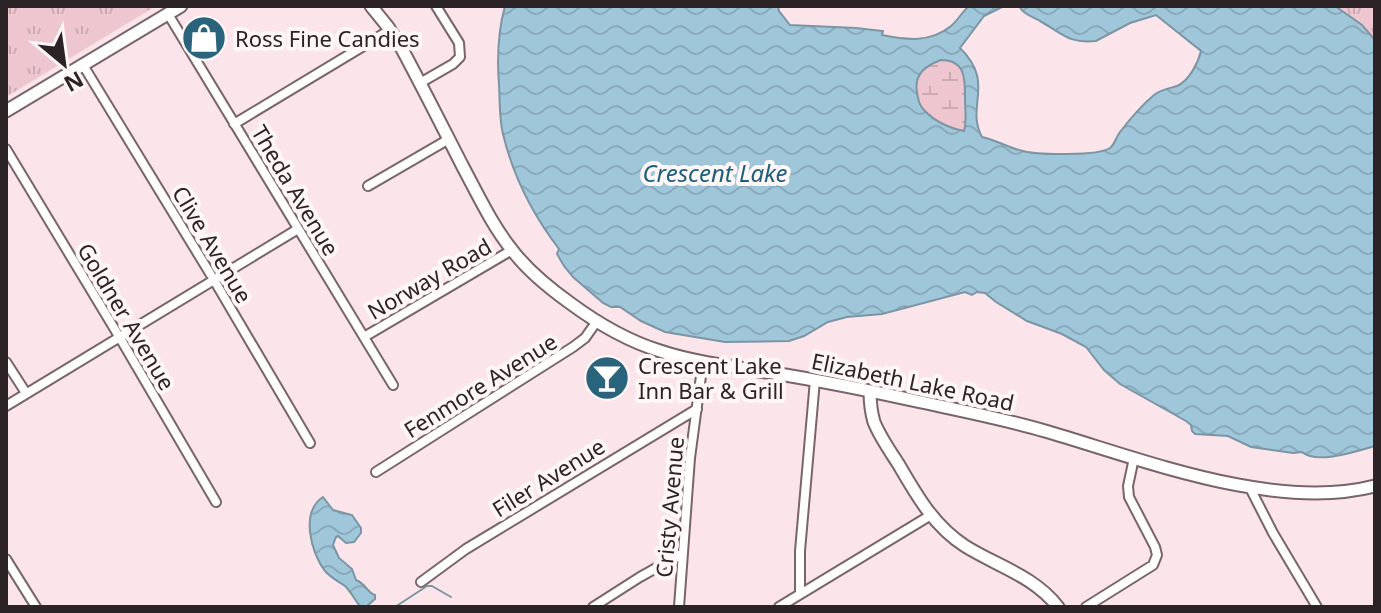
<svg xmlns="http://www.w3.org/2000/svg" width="1381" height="613" font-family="'Noto Sans',sans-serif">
<defs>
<pattern id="grass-tufts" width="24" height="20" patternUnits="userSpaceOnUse" patternTransform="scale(2)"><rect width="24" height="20" fill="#eec6cf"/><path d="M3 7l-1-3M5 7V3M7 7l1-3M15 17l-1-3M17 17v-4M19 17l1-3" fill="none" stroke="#ccaab2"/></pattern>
<pattern id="wetland-marsh" width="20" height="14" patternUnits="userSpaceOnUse" patternTransform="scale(2)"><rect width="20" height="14" fill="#eec6cf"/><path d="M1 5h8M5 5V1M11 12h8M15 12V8" fill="none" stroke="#ccaab2"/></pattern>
<pattern id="water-waves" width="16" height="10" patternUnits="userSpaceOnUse" patternTransform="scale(2)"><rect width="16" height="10" fill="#9fc6d9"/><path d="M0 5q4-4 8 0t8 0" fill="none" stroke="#89aaba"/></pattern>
</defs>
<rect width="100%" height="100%" fill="#fbe5ea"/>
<path fill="url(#grass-tufts)" d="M6,6H156L6,97Z
M1335,6H1375V40L1362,25Z"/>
<path fill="url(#wetland-marsh)" d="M947,60C953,63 959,65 962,72C968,83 967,119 964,131C950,128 934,121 924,110C919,105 918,100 917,93C914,72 927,62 947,60Z"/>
<path fill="url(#water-waves)" stroke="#7c95a3" stroke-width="2" fill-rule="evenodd" d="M505,6H778L779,11L790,25L856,28L883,31L882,35C907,40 930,43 951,26C958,20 962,12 969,6H1004L984,16L960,48C996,83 965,106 982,137C996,140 1009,148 1023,151C1037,155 1099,156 1110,148C1115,144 1116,137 1120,132C1130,119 1141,106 1154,95C1161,89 1168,89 1177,86C1189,81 1198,63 1201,51L1156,15L1130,23L1096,41C1068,44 1062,33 1040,21C1032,16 1024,15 1019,6H1335L1362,25L1375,40V446C1357,451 1317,465 1302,452L1293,453L1251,447L1228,436L1195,434L1192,431L1191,425L1186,421L1120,384L1104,370L1086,347L1062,334L1027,321L996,302L985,293L977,292L972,295L965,292L882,314L847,317L828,322L804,336L789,341L725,342L665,332L641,321L620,307H611L603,303L573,277L564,266L557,254L559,249C533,215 513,176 503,134C499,118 500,102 499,85C497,59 498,31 505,6ZM941,60C966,60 965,80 965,98C965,109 967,121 964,131C950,128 934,121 924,110C919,105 918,99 917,92C914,74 925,66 941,60Z
M323,497L333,510L352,515L361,528V533L354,542L346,543L338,536L336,537L333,545L339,558L352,569L356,580C366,584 367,592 375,595V599L367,606H360C355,600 351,592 345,586C338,581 331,578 325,571C311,553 300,512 323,497Z"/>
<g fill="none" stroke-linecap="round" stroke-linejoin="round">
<path stroke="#7c95a3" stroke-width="2" d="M395,607L427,586H432L451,597"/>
<g stroke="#786569" stroke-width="12">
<path id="street" d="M168,14L393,385
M83,65L214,280L310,443
M420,83L453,64L460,57L459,43L436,6
M234,124L390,30
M6,149L120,338L216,502
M368,186L449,139
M364,337L512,250
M6,362L26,393
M6,406L298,229
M376,472L573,347L585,338L597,321
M1249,486L1273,533L1317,607
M6,559L36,607
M421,582L466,549L697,409
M800,594V551L815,380
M593,607L640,577L683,553
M679,607L690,458L703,361
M779,607L931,515
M1086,607L1153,565L1157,555L1155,547L1129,497L1128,486L1134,458"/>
</g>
<g stroke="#786569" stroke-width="15">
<path id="secondary" d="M371,6L388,27L402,49C423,88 443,128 463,167C478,195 492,225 512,250C528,271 549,288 570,303C597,323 628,341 660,351C696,363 735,367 773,373C823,381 872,391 921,402C963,411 1004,419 1045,431C1142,459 1274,512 1375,486
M6,111L181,6
M870,391C870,402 871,412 874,422C880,437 890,451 899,465C917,496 934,526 965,546C997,566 1034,576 1058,607"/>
</g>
<use href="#street" stroke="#fff" stroke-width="8"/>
<use href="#secondary" stroke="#fff" stroke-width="11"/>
</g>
<defs>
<g id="shop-disc" transform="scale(2.3)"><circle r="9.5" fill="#2a637c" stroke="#fff6f8"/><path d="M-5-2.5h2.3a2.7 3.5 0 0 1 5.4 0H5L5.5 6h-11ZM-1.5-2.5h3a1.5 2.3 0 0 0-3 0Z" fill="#fff"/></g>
<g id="bar-disc" transform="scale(2.3)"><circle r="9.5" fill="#2a637c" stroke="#fff6f8"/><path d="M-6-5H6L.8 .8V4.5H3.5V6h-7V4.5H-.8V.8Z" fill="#fff"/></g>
</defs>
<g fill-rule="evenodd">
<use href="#shop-disc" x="204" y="38"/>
<use href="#bar-disc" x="607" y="378"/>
</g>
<g text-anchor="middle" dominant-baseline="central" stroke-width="8" stroke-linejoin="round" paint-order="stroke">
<g font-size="22" fill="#2b2325" stroke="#fff6f8" text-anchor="start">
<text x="235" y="38">Ross Fine Candies</text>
<text x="638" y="365">Crescent Lake<tspan x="638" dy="25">Inn Bar &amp; Grill</tspan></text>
</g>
<g font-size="22" fill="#2b2325" stroke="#fff6f8">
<text transform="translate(296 190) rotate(59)">Theda Avenue</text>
<text transform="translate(213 244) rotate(59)">Clive Avenue</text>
<text transform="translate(429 278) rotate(-30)">Norway Road</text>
<text transform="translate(127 316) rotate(59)">Goldner Avenue</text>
<text transform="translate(913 381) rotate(12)">Elizabeth Lake Road</text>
<text transform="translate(480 385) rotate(-32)">Fenmore Avenue</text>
<text transform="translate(548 477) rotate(-32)">Filer Avenue</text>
<text transform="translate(669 507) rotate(-85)">Cristy Avenue</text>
</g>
<g font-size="24" font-style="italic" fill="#1b5f7b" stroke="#fff6f8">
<text x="715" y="172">Crescent Lake</text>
</g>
</g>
<rect width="1381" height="613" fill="none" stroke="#2b2325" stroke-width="16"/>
<g transform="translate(64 64) rotate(151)" stroke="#fff6f8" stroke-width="6" paint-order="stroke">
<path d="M0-6L14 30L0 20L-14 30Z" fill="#2b2325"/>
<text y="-12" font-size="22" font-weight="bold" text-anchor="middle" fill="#2b2325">N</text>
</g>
</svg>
